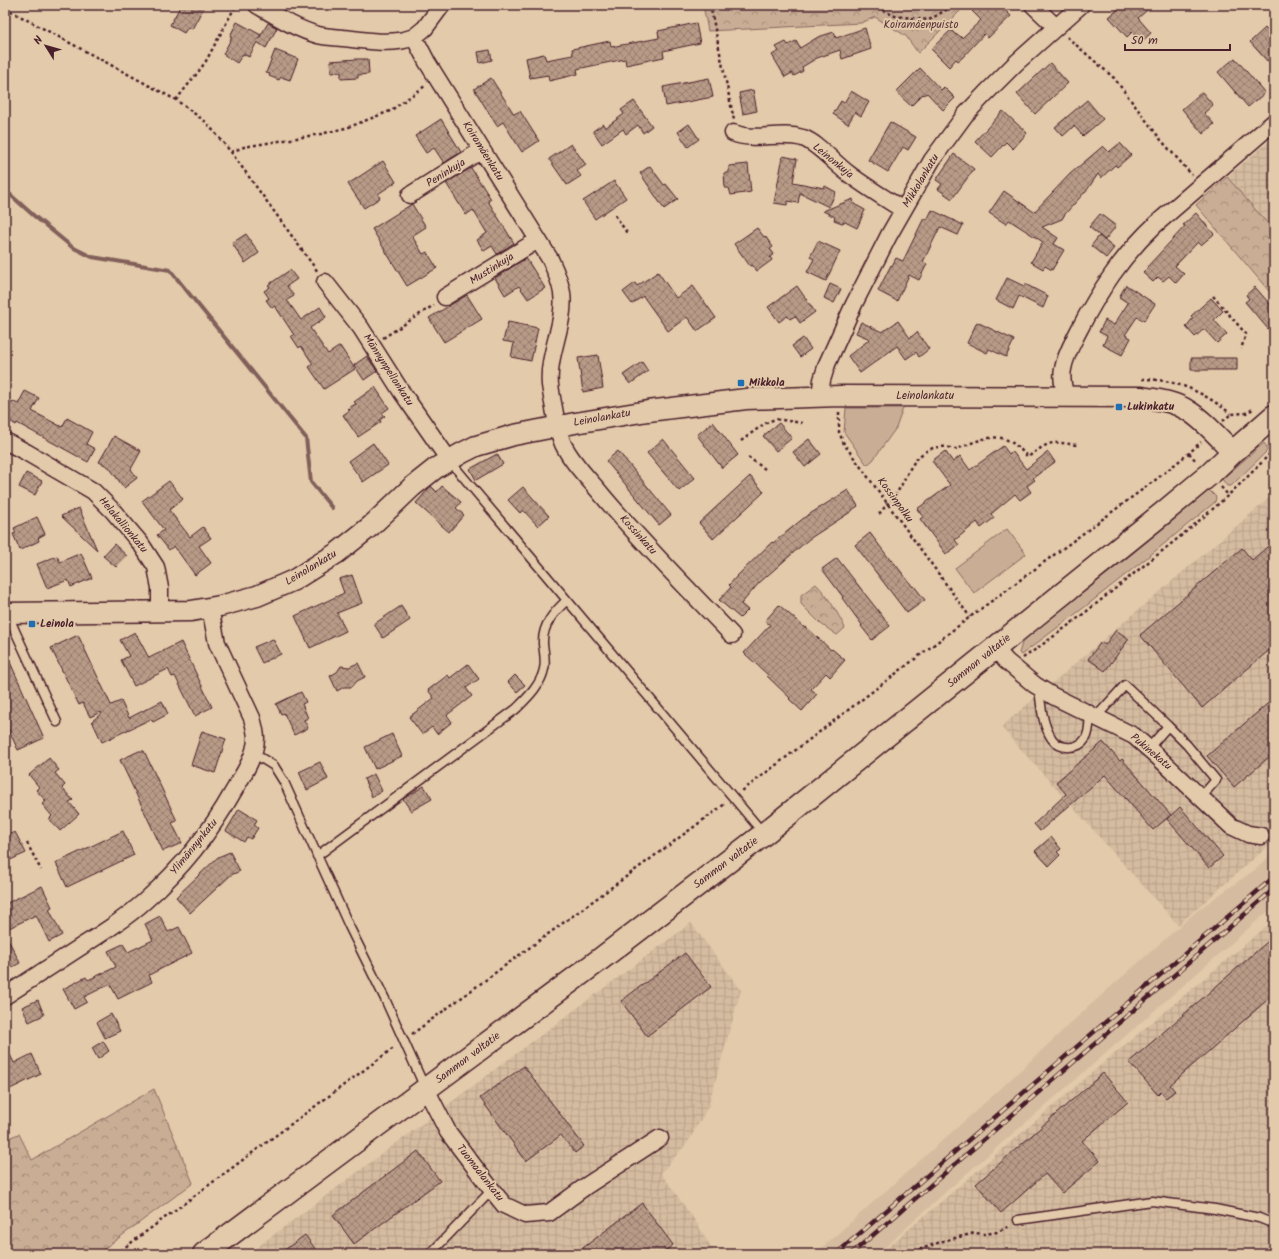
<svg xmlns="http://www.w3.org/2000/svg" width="1279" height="1259" font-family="Kalam,sans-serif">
<defs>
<pattern id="industrial-grid" width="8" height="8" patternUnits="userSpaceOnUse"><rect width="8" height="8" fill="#d5bca0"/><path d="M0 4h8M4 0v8" fill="none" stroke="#b8a18a"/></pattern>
<pattern id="forest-crowns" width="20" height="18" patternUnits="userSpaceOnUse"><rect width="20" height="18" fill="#c9ae95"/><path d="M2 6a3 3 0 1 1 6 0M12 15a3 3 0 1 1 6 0" fill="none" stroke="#a58d7a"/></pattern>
<pattern id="building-cross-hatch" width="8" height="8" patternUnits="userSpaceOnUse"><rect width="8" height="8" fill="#b89b87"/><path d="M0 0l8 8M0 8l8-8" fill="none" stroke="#987e6f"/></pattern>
</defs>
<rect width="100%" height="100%" fill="#e2caaa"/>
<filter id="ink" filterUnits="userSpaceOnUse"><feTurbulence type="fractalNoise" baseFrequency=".025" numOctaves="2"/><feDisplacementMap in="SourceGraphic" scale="8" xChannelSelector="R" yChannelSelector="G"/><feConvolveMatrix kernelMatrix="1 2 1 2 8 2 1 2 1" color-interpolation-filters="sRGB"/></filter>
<g filter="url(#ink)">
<path fill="#d5bca0" d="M1274,852V906L1098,1060L950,1188L878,1254H815L997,1092L1087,1008L1198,910L1256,869Z"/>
<path fill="url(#industrial-grid)" d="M1274,137V231L1227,177Z
M1274,494V841L1178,925L1001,727Z
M1274,920V1254H880L1095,1070Z
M691,923L741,990L708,1107L688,1142L661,1173L696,1222L715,1254H248Z"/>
<path fill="#c9ae95" stroke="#8a6660" d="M846,408H903L896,428L873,460L867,465L844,432Z
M1264,443L1267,447V451L1231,486H1227L1222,479Z
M1209,490L1216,497L1215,502L1159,548L1086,606L1021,655L1019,653L1022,643L1028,636L1121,563Z
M1007,529L1026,554L974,593L955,568Z"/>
<path fill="url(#forest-crowns)" stroke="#8a6660" d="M703,5H920L922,7L924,5H966L918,53L906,36L875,17L861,23L708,31Z
M1227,177L1274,231V297L1196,205Z
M816,584C828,596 838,613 845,628L837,635L821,624L801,604V595Z
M154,1089L193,1183L97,1254H5V1139L19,1134L32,1160Z"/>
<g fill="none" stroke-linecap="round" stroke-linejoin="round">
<path stroke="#825f5a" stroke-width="4" d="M5,190L33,215L72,247L92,257L170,270L306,438L311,482L332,508"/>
</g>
<path fill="url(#building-cross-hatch)" stroke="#4a1f2b" d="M181,5H205L192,29L188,27L184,33L170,25Z
M979,5H1000L1011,16L988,38L984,34L963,57L958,61L956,59L949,67L931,49L951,30L956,35L957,34L962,38L981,20L972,11Z
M1123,5H1153L1138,18L1151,33L1141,42L1132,32L1127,37L1109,17Z
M237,22L261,35L258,40L268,23L277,28L266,48L257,42L249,57L243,54L237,63L223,54L232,37L230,36Z
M696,23L700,43L663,51L664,57L626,65L625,59L577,69L578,74L549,81L548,75L530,78L526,58L544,54L546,60L573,55L572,49L610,41L611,47L659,38L658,31Z
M865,28L871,49L842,59L840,50L817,58L802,67L803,71L794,76L792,73L785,77L772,55L779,51L776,47L786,42L788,45L796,41L800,48L818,37L834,32L836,38Z
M1265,28L1274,38V55L1267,61L1250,42Z
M275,50L298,59L290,80L281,77L279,80L269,76L270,74L266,73Z
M490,50L492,60L480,63L478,52Z
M1235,58L1265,93L1248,107L1218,72Z
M357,59H368L369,74L358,75V78L341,79V72L331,73L330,61Z
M1050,63L1068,83L1035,114L1017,94Z
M920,68L941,90L944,87L955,98L943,110L927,93L924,95L923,94L911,106L896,92Z
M491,78L514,114L520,111L539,141L522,152L503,122L497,126L474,89Z
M709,78L713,97L666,106L663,87Z
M753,90L757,111L743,114L739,93Z
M851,91L869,102L861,116L855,112L848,124L833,114L841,101L844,103Z
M1202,92L1213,105L1204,113L1214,124L1203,134L1182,109Z
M1087,100L1103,119L1083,136L1074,126L1063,136L1055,127Z
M634,101L652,126L643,133L638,125L626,134L623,129L602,144L593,131L603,124L605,128L624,114L621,110Z
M1003,111L1027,133L1013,149L1006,142L992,157L975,141Z
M441,119L461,152L444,163L434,148L426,153L415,136Z
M890,122L916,137L908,150L903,147L888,172L868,160Z
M689,124L699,139L688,147L678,132Z
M1120,143L1131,155L1117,167L1115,165L1101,178L1098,174L1085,193H1084L1065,214L1062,219L1042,227L1058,238L1054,244L1064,250L1052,270L1045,266L1043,269L1031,262L1043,242L1009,220L1006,224L989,213L1004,191L1034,212L1070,174L1103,146L1109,152Z
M571,144L586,165L577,171L581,176L567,185L549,159Z
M954,154L974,169L952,199L938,189L942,184L936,180Z
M783,156L797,159L793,182L824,188L825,186L836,192L829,207L800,193L798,203L788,201L787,205L774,203Z
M383,161L396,182L378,194L380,198L364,208L348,184Z
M748,164L751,192L731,195L729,188H725L724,173H729V166Z
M650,166L664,185L666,184L678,199L664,209L640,173Z
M471,168L491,199L488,201L514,243L497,254L492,246L484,251L477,240L487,233L473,210L466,215L446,183Z
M614,181L626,198L595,219L583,201Z
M853,199L854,204L865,210L857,228L845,222L842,223L834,220L835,217L823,211Z
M412,204L426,227L412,236L423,254L427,252L437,268L407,286L372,229Z
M932,210L963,225L958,235L940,227L923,262L927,264L919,280L909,275L897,301L878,291L891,265L892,266L896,258L903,261L924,218L927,220Z
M1196,213L1214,234L1201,245L1198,242L1175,266L1184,274L1176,283L1169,276L1163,281L1158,277L1153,282L1143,273L1148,268L1147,267L1185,226L1183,225Z
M1100,214L1116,226L1105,240L1089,227Z
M757,228L764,237L765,236L773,247L770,249L774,254L770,257L772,260L757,271L752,265L750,266L734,244Z
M246,234L259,253L245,263L232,243Z
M1099,236L1114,248L1106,258L1091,246Z
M818,241L840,251L826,281L807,272L814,259L810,257Z
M526,258L545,288L528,299L519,286L505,295L495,278Z
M290,270L297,279L287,286L294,296L287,300L301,320L320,307L326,317L310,328L328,354L340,346L355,369L324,389L309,367L313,364L301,346L299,348L291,336L294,335L275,306L272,308L266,300L269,298L264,291L270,287L268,285Z
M658,272L676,298L693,286L716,318L697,331L687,317L668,331L643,296L632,304L623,292L635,283L637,286Z
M1007,278L1024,286L1025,284L1048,296L1043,308L1019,296L1013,309L996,300Z
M830,284L841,289L834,303L824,298Z
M1126,285L1155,304L1144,321L1137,317L1125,335L1131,338L1122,355L1103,345L1107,336L1099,332L1105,320L1114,325L1128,303L1119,297Z
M797,286L815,312L800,323L795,316L790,319L787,316L779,322L768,307Z
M1255,287L1274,309V336L1245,302L1249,299L1246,295Z
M467,295L482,319L444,342L429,318Z
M1211,298L1223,311L1214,320L1227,334L1217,343L1204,329L1195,337L1186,327L1193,318L1191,316Z
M898,321L910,338L917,332L929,349L919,357L916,352L906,359L897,346L860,373L848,356L870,339L856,333L861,322L882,332Z
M508,322L538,328L531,361L511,357L514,343L503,341Z
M977,322L1014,340L1006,357L989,349L987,353L967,343Z
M803,338L811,349L800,357L792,346Z
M598,355L603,388L583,392L578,358Z
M367,356L377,371L364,380L354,365Z
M1191,358H1237V370H1191Z
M642,362L648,371L630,384L623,375Z
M375,387L389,408L382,413L385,416L380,420L381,422L358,437L343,415L350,410L348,408L356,404L354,402Z
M25,391L39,398L32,411L62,427L67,418L92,432L86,444L95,449L88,462L17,423L16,425L5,418V412L12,401L18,404Z
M713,422L738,455L722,468L697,435Z
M779,423L792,438L776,451L763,436Z
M114,436L141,451L131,469L137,478L124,488L109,467L99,462Z
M663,439L695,478L679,491L647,453Z
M809,439L821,454L805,467L793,452Z
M373,443L388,465L363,482L348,461Z
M1003,446L1009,454L1012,451L1026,469L1048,452L1055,462L1033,478L1035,480L1027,486L1031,492L1020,500L1015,494L991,514L994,518L981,528L977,522L955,540L959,545L946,554L920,519L923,517L917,509L950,485L932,461L945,451L953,462L960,456L970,470Z
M618,451L671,515L659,525L606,461Z
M497,454L503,464L476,480L470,469Z
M26,473L42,481L35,495L19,487Z
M750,476L764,492L713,539L699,523Z
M169,481L183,499L169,510L190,537L203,527L211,538L199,546L211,563L195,575L174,546L169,550L157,535L164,530L142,501Z
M431,486L437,492L442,486L461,502L456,508L464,515L449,532L416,503Z
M523,487L549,516L538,526L523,510L520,513L508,500Z
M848,490L858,506L852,510V511L809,539L759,583L741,604L748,610L740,618L719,600L731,587L729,585L737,576L772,542L773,543L805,517Z
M79,508L97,550L61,516Z
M37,517L45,534L38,538L39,541L20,550L13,534L16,533L14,528Z
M870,533L891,561L892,560L913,587L914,586L925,600L907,613L855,545Z
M1274,541V646L1202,708L1140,635L1242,548L1252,560Z
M114,544L127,556L116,567L103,556Z
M81,553L92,578L71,587L68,580L47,588L37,564L57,556L60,562Z
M837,558L890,626L872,640L861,626L862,625L842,598L843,597L822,569Z
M352,575L362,603L337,613L346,631L310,648L295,616L344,593L339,579Z
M779,605L805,628L806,627L831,650L832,649L845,660L830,677L826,673L811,689L817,694L802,711L789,699L790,698L767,676L768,675L744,653L770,625L765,621Z
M401,606L410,620L383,638L374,624Z
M1116,630L1129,639L1105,671L1088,659L1101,642L1105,645Z
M135,632L149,658L181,642L212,707L195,716L175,676L172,677L168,669L134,686L121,660L129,656L120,640Z
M78,635L111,705L121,701L129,718L162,701L168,714L153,722L151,719L102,742L92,721L102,713L101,712L90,717L83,703L79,705L51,648Z
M273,639L281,654L262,663L254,647Z
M5,651L44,738L18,750L5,722Z
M358,663L365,677L357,681L352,687H344L337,691L330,676L337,672L341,666L349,667Z
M468,664L479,679L466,688L472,696L447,715L452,722L437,734L432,727L422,734L409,717L434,698L428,690L448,675L450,678Z
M515,675L525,685L517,692L508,682Z
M301,692L306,702L302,704L308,718L304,720L308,728L294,735L284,713L281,714L276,704Z
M1274,698V753L1234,787L1207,756Z
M202,731L226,739L215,773L191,765Z
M392,734L402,756L375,769L365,747Z
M1103,742L1120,761L1122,759L1171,815L1153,830L1105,775L1040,831L1034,824L1066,794L1056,782Z
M139,751H144L177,821L172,823L182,843L163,851L120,760Z
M49,758L59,770L55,773L65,785L62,788L73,800L69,802L79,814L60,831L49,819L52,816L42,804L46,801L36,790L39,787L29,775Z
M320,762L328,779L307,790L299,772Z
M374,774L382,791L372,797L364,779Z
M424,786L432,799L411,811L403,799Z
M1180,807L1223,856L1209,868L1167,819Z
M239,809L257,820L254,825L258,828L251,839L247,837L244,842L226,831Z
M123,831L134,855L67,887L56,863Z
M15,832L26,853L8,861L5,854V836Z
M1051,837L1061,849L1057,852L1060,855L1049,866L1035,851Z
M230,852L240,871L231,875L190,913L176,897L218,857Z
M42,886L52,907L49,909L62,935L49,942L36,915L5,930V904Z
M160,916L168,932L179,927L192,953L149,975L152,982L118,999L110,984L84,997L87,1002L74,1009L63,989L86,977L88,980L116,967L108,951L123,944L128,952L153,940L145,924Z
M5,933L20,963L5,971Z
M1274,936V994L1170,1085L1175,1091L1166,1098L1161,1092L1158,1095L1129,1062Z
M685,953L711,987L647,1036L621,1001Z
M38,1000L44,1015L29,1022L22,1007Z
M111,1014L120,1031L105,1038L97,1022Z
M103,1041L109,1051L98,1059L92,1048Z
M5,1044L14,1063L32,1054L41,1074L8,1090L5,1084Z
M524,1066L584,1146L575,1153L561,1135L526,1161L480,1098Z
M1103,1073L1128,1102L1082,1141L1100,1161L1062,1193L1045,1174L1001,1213L976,1184Z
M418,1151L440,1181L354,1244L333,1215Z
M642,1203L673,1245L661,1254H575Z
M305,1235L319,1254H279Z"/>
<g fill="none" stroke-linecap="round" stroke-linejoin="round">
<g stroke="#4a1f2b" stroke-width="11">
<path id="service" d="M449,460L764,834
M8,614L15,631L57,722
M1039,688C1041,705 1042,724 1052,739C1060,750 1079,750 1086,738C1090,731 1089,721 1090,714
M1096,717L1125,685L1168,726L1148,749
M1168,726L1187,745L1216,780L1201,797
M253,753L274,766L284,782L349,926L385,999L425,1088
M317,856L516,709C527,698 541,685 544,669C546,662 544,652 543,644C542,625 554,612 567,600
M1018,1220L1152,1201L1215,1209L1259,1218L1274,1224
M430,1254L492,1190"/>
</g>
<g stroke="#4a1f2b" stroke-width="19">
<path id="minor" d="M257,5C276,16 296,29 318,35C326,37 335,37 343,38C365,40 392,46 414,37L427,62L550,259C555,270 560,280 562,293C566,324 547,354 550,385C552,399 558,433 563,444C572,463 589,479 602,495C643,544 688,589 732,635
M1033,5L1056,27
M414,37L425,28L442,5
M733,133C755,142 779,131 803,138C819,144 835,164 849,174C866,187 885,198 903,210
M410,195L482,150
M325,282L361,328L401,391L449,460
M445,297L538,240
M1066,396C1063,387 1061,379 1063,369C1065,356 1072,344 1078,332C1099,291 1122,256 1156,224L1274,122
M820,397L822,380L827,364L854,304L889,235L932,160L965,115L985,94L1015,64L1081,5
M5,441L26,452L93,491L113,511L141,544L156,567L160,588V612
M995,648L1006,661L1035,685L1053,696L1134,736L1157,756L1231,826L1248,834L1261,836
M5,996C31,979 56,963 82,946C104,932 126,918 146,900C181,869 210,833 233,792C242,776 255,758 256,739C256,732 254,725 252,718L217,643L210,608
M426,1089L448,1132L492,1190L504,1205L525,1215L549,1213L586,1186L660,1138"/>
</g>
<g stroke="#4a1f2b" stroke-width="23">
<path id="tertiary" d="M5,613L191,611L220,606L257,596L294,580L337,553L356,538L371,526L412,487L436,468L462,453L476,446L514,435L575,423L648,411L746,399L840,396L1142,397C1157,400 1173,401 1187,410C1204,420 1219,438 1233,452"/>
</g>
<g stroke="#4a1f2b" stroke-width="25">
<path id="primary" d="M204,1254L598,961L764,834L1163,513L1210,474L1233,452L1274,416"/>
</g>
<path stroke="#4a1f2b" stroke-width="2.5" stroke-dasharray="3 3" stroke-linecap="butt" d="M710,5L734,120
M872,5L895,16L929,20L954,5
M5,8L176,100L206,122L231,152L318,272
M1067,37L1114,78L1161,140L1192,175
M176,100L199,71L206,61L236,5
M231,152L244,147L321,134L349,127L390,111L425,86
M615,215L627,233
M1213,296L1246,334L1241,349
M383,338L434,305
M1142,379C1177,379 1205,393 1231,414
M839,412V432L844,444L970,617
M1223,421L1231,414L1246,413L1255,408
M741,441L764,424L775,419L802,423
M1189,453L1197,462
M748,457L765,469
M1221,487L1228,495
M879,514C884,508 888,503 893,498C904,485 908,465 922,454C930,448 937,446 947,447C950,448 954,449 956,449C964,447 972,442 980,440C1004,433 1012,441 1028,457C1050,441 1050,441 1077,445
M1023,658C1063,631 1100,601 1137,571C1185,533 1233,495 1274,449
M742,791L970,617L1158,478L1189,453L1201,442
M27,843L41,870
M412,1034L725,804
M116,1254L395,1047
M908,1254L943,1241L975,1233L986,1234L997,1232L1010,1226"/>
<use href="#service" stroke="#e2caaa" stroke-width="8"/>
<use href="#minor" stroke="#e2caaa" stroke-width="16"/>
<use href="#tertiary" stroke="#e2caaa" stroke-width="20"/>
<use href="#primary" stroke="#e2caaa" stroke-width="22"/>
<g stroke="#4a1f2b" stroke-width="4.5">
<path id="rail" d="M836,1254L1274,877
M851,1254L1274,889"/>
</g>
<use href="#rail" stroke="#e2caaa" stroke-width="3" stroke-dasharray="9" stroke-linecap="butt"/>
</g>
</g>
<g fill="#1f6fb2" stroke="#e2caaa" stroke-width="1.5">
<rect x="737" y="379" width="8" height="8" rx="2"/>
<rect x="1115" y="403" width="8" height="8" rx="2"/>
<rect x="28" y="620" width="8" height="8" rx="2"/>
</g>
<g text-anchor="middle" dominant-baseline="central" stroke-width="4" stroke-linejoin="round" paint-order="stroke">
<g font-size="11" fill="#5d343b" stroke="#e2caaa">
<text x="921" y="25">Koiramäenpuisto</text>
</g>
<g font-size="11" fill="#4a1f2b" stroke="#e2caaa">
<text transform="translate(483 151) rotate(58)">Koiramäenkatu</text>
<text transform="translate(833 161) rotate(39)">Leinonkuja</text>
<text transform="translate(446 173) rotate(-32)">Peninkuja</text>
<text transform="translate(921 181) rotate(-59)">Mikkolankatu</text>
<text transform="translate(492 269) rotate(-32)">Mustinkuja</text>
<text transform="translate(388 370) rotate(57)">Männynpellonkatu</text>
<text x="925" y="396">Leinolankatu</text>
<text transform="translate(602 418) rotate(-10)">Leinolankatu</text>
<text transform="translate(895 500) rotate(54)">Kossinpolku</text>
<text transform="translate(123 525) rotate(50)">Helakallionkatu</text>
<text transform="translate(638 535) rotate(48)">Kossinkatu</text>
<text transform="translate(311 568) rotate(-31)">Leinolankatu</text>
<text transform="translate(979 661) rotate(-39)">Sammon valtatie</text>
<text transform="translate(1151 752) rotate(40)">Pukinekatu</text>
<text transform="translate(194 847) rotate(-51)">Ylimännynkatu</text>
<text transform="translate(726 863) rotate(-37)">Sammon valtatie</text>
<text transform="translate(468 1058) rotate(-37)">Sammon valtatie</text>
<text transform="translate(480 1173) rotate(52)">Tuomaalankatu</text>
</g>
<g font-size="11" font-weight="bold" fill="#4a1f2b" stroke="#e2caaa" text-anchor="start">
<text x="749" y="383">Mikkola</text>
<text x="1127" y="407">Lukinkatu</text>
<text x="40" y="624">Leinola</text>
</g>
</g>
<rect width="1279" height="1259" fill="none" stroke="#e2caaa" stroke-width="20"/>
<rect x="10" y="10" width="1259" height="1239" fill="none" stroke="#4a1f2b" stroke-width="1.5" filter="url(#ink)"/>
<g transform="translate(46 46) rotate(307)" stroke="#e2caaa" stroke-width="3" paint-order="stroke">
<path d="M0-3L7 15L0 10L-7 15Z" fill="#4a1f2b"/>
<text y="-6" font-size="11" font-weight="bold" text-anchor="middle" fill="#4a1f2b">N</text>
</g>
<path d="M1125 44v6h105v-6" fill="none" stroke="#4a1f2b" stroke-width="2"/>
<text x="1131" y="44" font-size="12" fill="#4a1f2b" stroke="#e2caaa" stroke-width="3" paint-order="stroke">50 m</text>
</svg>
